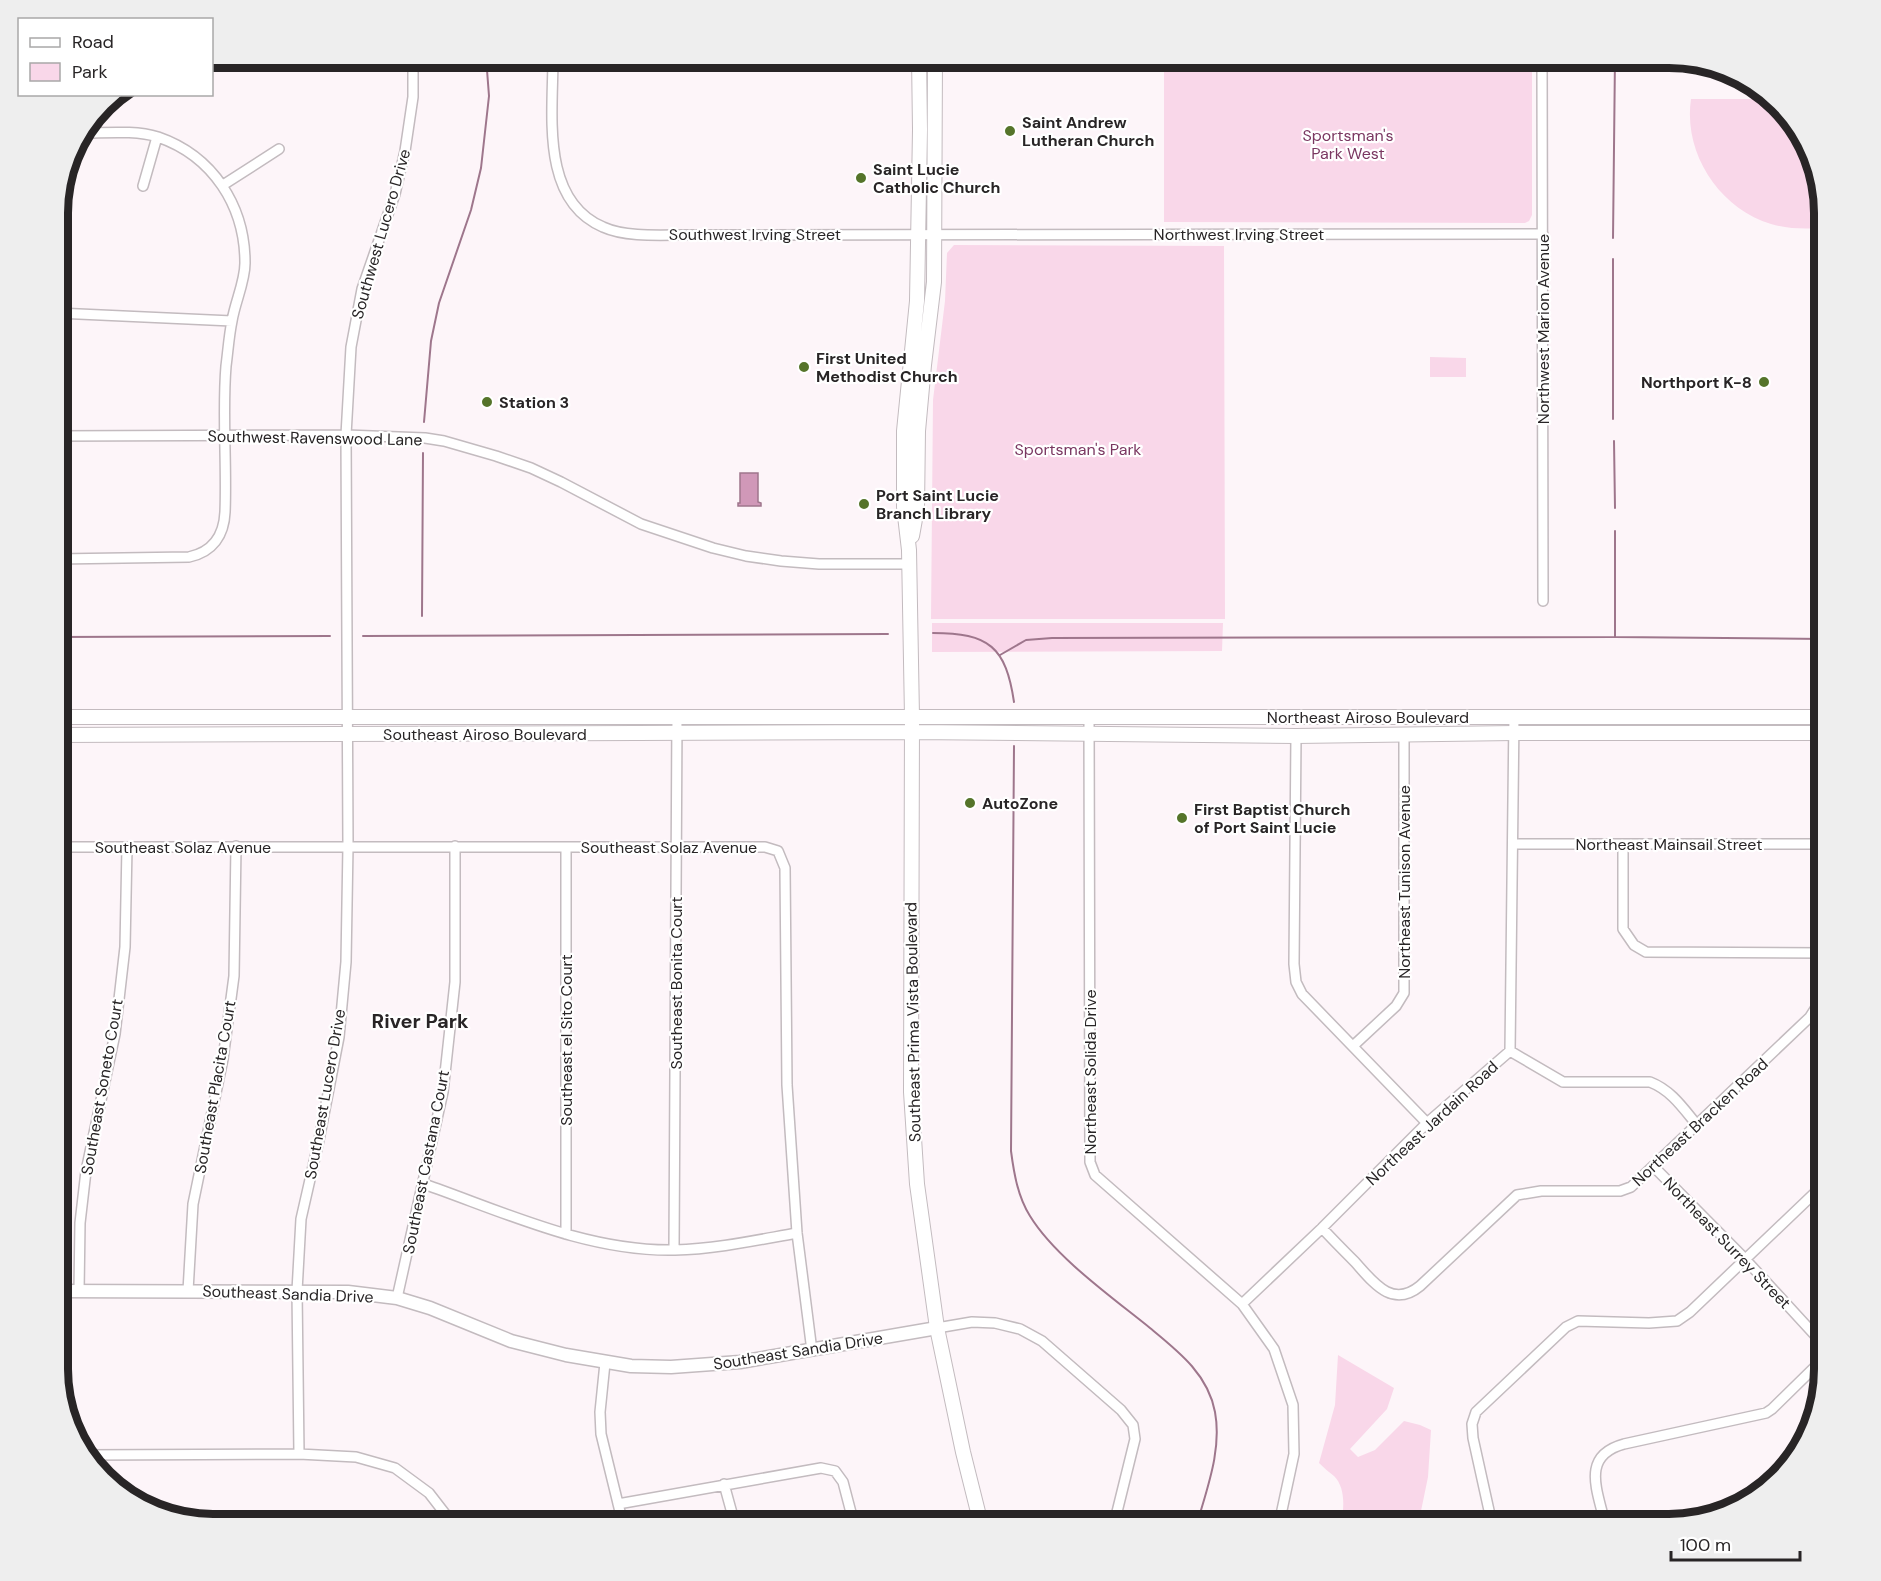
<svg xmlns="http://www.w3.org/2000/svg" width="1881" height="1581" font-family="'DM Sans',sans-serif">
<rect width="100%" height="100%" fill="#fdf5f9"/>
<path fill="#f9d7e9" d="M1164,64H1532V215L1529,221L1525,223L1164,222Z
M1691,99H1774L1812,152L1821,198V228C1804,229 1788,229 1771,224C1719,208 1683,153 1691,99Z
M954,245L1224,246L1225,619H931L933,400L945,301L947,253Z
M1430,357L1466,358V377H1430Z
M932,623H1223L1222,651L932,652Z
M1338,1355L1394,1388L1387,1409L1350,1449L1358,1457L1375,1450L1404,1421L1420,1425L1431,1430L1428,1477L1421,1511L1425,1524H1341C1344,1509 1346,1488 1334,1476C1329,1472 1324,1468 1319,1463L1335,1405Z"/>
<path fill="#d098b8" stroke="#9e768c" stroke-width="1.5" d="M740,473H758V502L761,503V506H738V503H740Z"/>
<g fill="none" stroke-linecap="round" stroke-linejoin="round">
<path stroke="#9e768c" stroke-width="2" d="M572,59H901
M953,60H1530
M486,62L536,60
M1559,64L1699,63
M1613,238L1615,57
M1613,259V419
M424,422L431,341L439,303L471,210L481,168L489,96L486,57
M1614,441L1615,508
M422,616L423,453
M933,633C989,633 1006,647 1014,702
M363,636L888,634
M57,637L330,636
M1615,637V531
M1000,655L1026,640L1052,638L1615,637L1824,639
M1014,746L1011,1151C1014,1174 1018,1197 1030,1216C1055,1257 1113,1298 1150,1328C1178,1351 1208,1374 1215,1412C1222,1450 1207,1488 1197,1524"/>
<g stroke="#c3bbbf" stroke-width="12">
<path id="minor" d="M553,57C553,114 540,200 603,227C629,239 671,234 700,235L1543,234
M1542,57L1543,601
M223,185L279,149
M143,186L157,137
M57,313L232,321
M57,436L346,435L425,438L444,441L496,456L531,468L561,482L641,524L713,548L746,556L781,561L819,564H910
M57,559L189,557C213,552 224,535 225,512C227,463 222,414 226,366C228,351 229,335 232,321C235,302 245,282 245,263C245,206 213,156 158,137C135,130 106,133 81,133
M1089,717L1090,1162L1095,1175L1242,1304L1274,1349L1293,1405L1294,1454L1279,1524
M1296,736L1294,964L1296,982L1302,994L1427,1123
M1514,844H1824
M1623,844V929L1634,945L1646,952L1824,953
M57,847H765L778,851L785,868L787,1085L797,1233L812,1351
M566,847V1234
M1353,1046L1396,1006L1404,993V733
M1510,1051L1563,1082H1650C1671,1090 1683,1108 1697,1125
M1654,1167L1745,1259L1824,1345
M424,1184C504,1212 588,1252 675,1250C716,1249 757,1240 797,1233
M1322,1228C1333,1240 1344,1251 1355,1262C1373,1282 1392,1309 1420,1286L1517,1195L1541,1191H1620L1631,1187L1810,1017L1822,998L1823,953
M674,1250L677,716
M79,1291L80,1223L86,1171L115,1034L125,947L127,847
M188,1291L193,1204L223,1059L234,976L236,846
M397,1298L443,1092L455,982V846
M1242,1304L1322,1228L1427,1123L1510,1051L1514,716
M937,1328L972,1322L995,1323L1020,1329L1042,1341L1121,1410L1133,1425L1135,1439L1114,1524
M605,1363L600,1412L601,1434L623,1524
M299,1454L297,1291L301,1219L319,1140L339,1037L346,962L348,846L346,435L351,347L362,289L395,194L405,151L413,97V57
M86,1455L299,1454L356,1457L395,1468L429,1493L453,1524
M724,1484L735,1524
M618,1504L821,1468L835,1471L843,1482L854,1524
M1492,1524L1473,1438L1472,1424L1476,1412L1566,1327L1578,1321L1649,1323L1677,1321L1690,1312L1824,1184
M1605,1524C1598,1491 1580,1456 1624,1444L1766,1413L1772,1409L1824,1358"/>
</g>
<g stroke="#c3bbbf" stroke-width="15">
<path id="tertiary" d="M57,1291L348,1292L397,1298L430,1308L511,1341L566,1355L631,1366L671,1367L740,1362L937,1328"/>
</g>
<g stroke="#c3bbbf" stroke-width="16">
<path id="secondary" d="M919,57L920,130L917,301L904,431V507L909,550L912,717L911,1092L917,1184L937,1328L963,1452L981,1524
M912,536L917,508L918,431L924,365L934,282L935,57
M57,717H1824
M57,735L913,732L1296,736L1514,733H1824"/>
</g>
<use href="#minor" stroke="#fff" stroke-width="9"/>
<use href="#tertiary" stroke="#fff" stroke-width="12"/>
<use href="#secondary" stroke="#fff" stroke-width="14"/>
</g>
<g fill="#55742a" stroke="#fff" stroke-width="2">
<circle cx="1010" cy="131" r="6"/>
<circle cx="861" cy="178" r="6"/>
<circle cx="804" cy="367" r="6"/>
<circle cx="1764" cy="382" r="6"/>
<circle cx="487" cy="402" r="6"/>
<circle cx="864" cy="504" r="6"/>
<circle cx="970" cy="803" r="6"/>
<circle cx="1182" cy="818" r="6"/>
</g>
<g text-anchor="middle" dominant-baseline="central" stroke-width="4.5" stroke-linejoin="round" paint-order="stroke">
<g font-size="16" font-weight="bold" fill="#282526" stroke="#fff" text-anchor="start">
<text x="1022" y="122">Saint Andrew<tspan x="1022" dy="18">Lutheran Church</tspan></text>
<text x="873" y="169">Saint Lucie<tspan x="873" dy="18">Catholic Church</tspan></text>
<text x="816" y="358">First United<tspan x="816" dy="18">Methodist Church</tspan></text>
<text x="1752" y="382" text-anchor="end">Northport K-8</text>
<text x="499" y="402">Station 3</text>
<text x="876" y="495">Port Saint Lucie<tspan x="876" dy="18">Branch Library</tspan></text>
<text x="982" y="803">AutoZone</text>
<text x="1194" y="809">First Baptist Church<tspan x="1194" dy="18">of Port Saint Lucie</tspan></text>
</g>
<g font-size="16" fill="#7a3761" stroke="#fff">
<text x="1348" y="135">Sportsman's<tspan x="1348" dy="18">Park West</tspan></text>
<text x="1078" y="449">Sportsman's Park</text>
</g>
<g font-size="16" fill="#282526" stroke="#fff">
<text transform="translate(381 234) rotate(-74)">Southwest Lucero Drive</text>
<text x="755" y="234">Southwest Irving Street</text>
<text x="1239" y="234">Northwest Irving Street</text>
<text transform="translate(1543 329) rotate(-90)">Northwest Marion Avenue</text>
<text transform="translate(315 438) rotate(1)">Southwest Ravenswood Lane</text>
<text x="1368" y="717">Northeast Airoso Boulevard</text>
<text x="485" y="734">Southeast Airoso Boulevard</text>
<text x="1669" y="844">Northeast Mainsail Street</text>
<text x="183" y="847">Southeast Solaz Avenue</text>
<text x="669" y="847">Southeast Solaz Avenue</text>
<text transform="translate(1404 882) rotate(-90)">Northeast Tunison Avenue</text>
<text transform="translate(676 983) rotate(-90)">Southeast Bonita Court</text>
<text transform="translate(913 1022) rotate(-91)">Southeast Prima Vista Boulevard</text>
<text transform="translate(566 1040) rotate(-90)">Southeast el Sito Court</text>
<text transform="translate(1090 1072) rotate(-90)">Northeast Solida Drive</text>
<text transform="translate(102 1087) rotate(-80)">Southeast Soneto Court</text>
<text transform="translate(215 1087) rotate(-80)">Southeast Placita Court</text>
<text transform="translate(325 1094) rotate(-80)">Southeast Lucero Drive</text>
<text transform="translate(1700 1122) rotate(-43)">Northeast Bracken Road</text>
<text transform="translate(1432 1123) rotate(-43)">Northeast Jardain Road</text>
<text transform="translate(426 1162) rotate(-79)">Southeast Castana Court</text>
<text transform="translate(1727 1243) rotate(46)">Northeast Surrey Street</text>
<text transform="translate(288 1294) rotate(2)">Southeast Sandia Drive</text>
<text transform="translate(798 1351) rotate(-9)">Southeast Sandia Drive</text>
</g>
<g font-size="20" font-weight="bold" fill="#282526" stroke="#fff">
<text x="420" y="1021">River Park</text>
</g>
</g>
<path d="M0 0H1881V1581H0ZM213 68H1669A145 145 0 0 1 1814 213V1369A145 145 0 0 1 1669 1514H213A145 145 0 0 1 68 1369V213A145 145 0 0 1 213 68Z" fill="#eee" fill-rule="evenodd"/>
<path fill="none" stroke="#282526" stroke-width="8" d="M213 68H1669A145 145 0 0 1 1814 213V1369A145 145 0 0 1 1669 1514H213A145 145 0 0 1 68 1369V213A145 145 0 0 1 213 68Z"/>
<rect x="18" y="18" width="195" height="78" fill="#ffffff" stroke="#a9a8a8" stroke-width="1.5"/>
<rect x="30" y="38" width="30" height="9" fill="#ffffff" stroke="#a9a8a8" stroke-width="1.5"/>
<text x="72" y="48" font-size="18" fill="#282526">Road</text>
<rect x="30" y="63" width="30" height="18" fill="#f9d7e9" stroke="#a9a8a8" stroke-width="1.5"/>
<text x="72" y="78" font-size="18" fill="#282526">Park</text>
<path d="M1671 1551v9h129v-9" fill="none" stroke="#282526" stroke-width="3"/>
<text x="1680" y="1551" font-size="18" fill="#282526" stroke="#ffffff" stroke-width="4.5" paint-order="stroke">100 m</text>
</svg>
